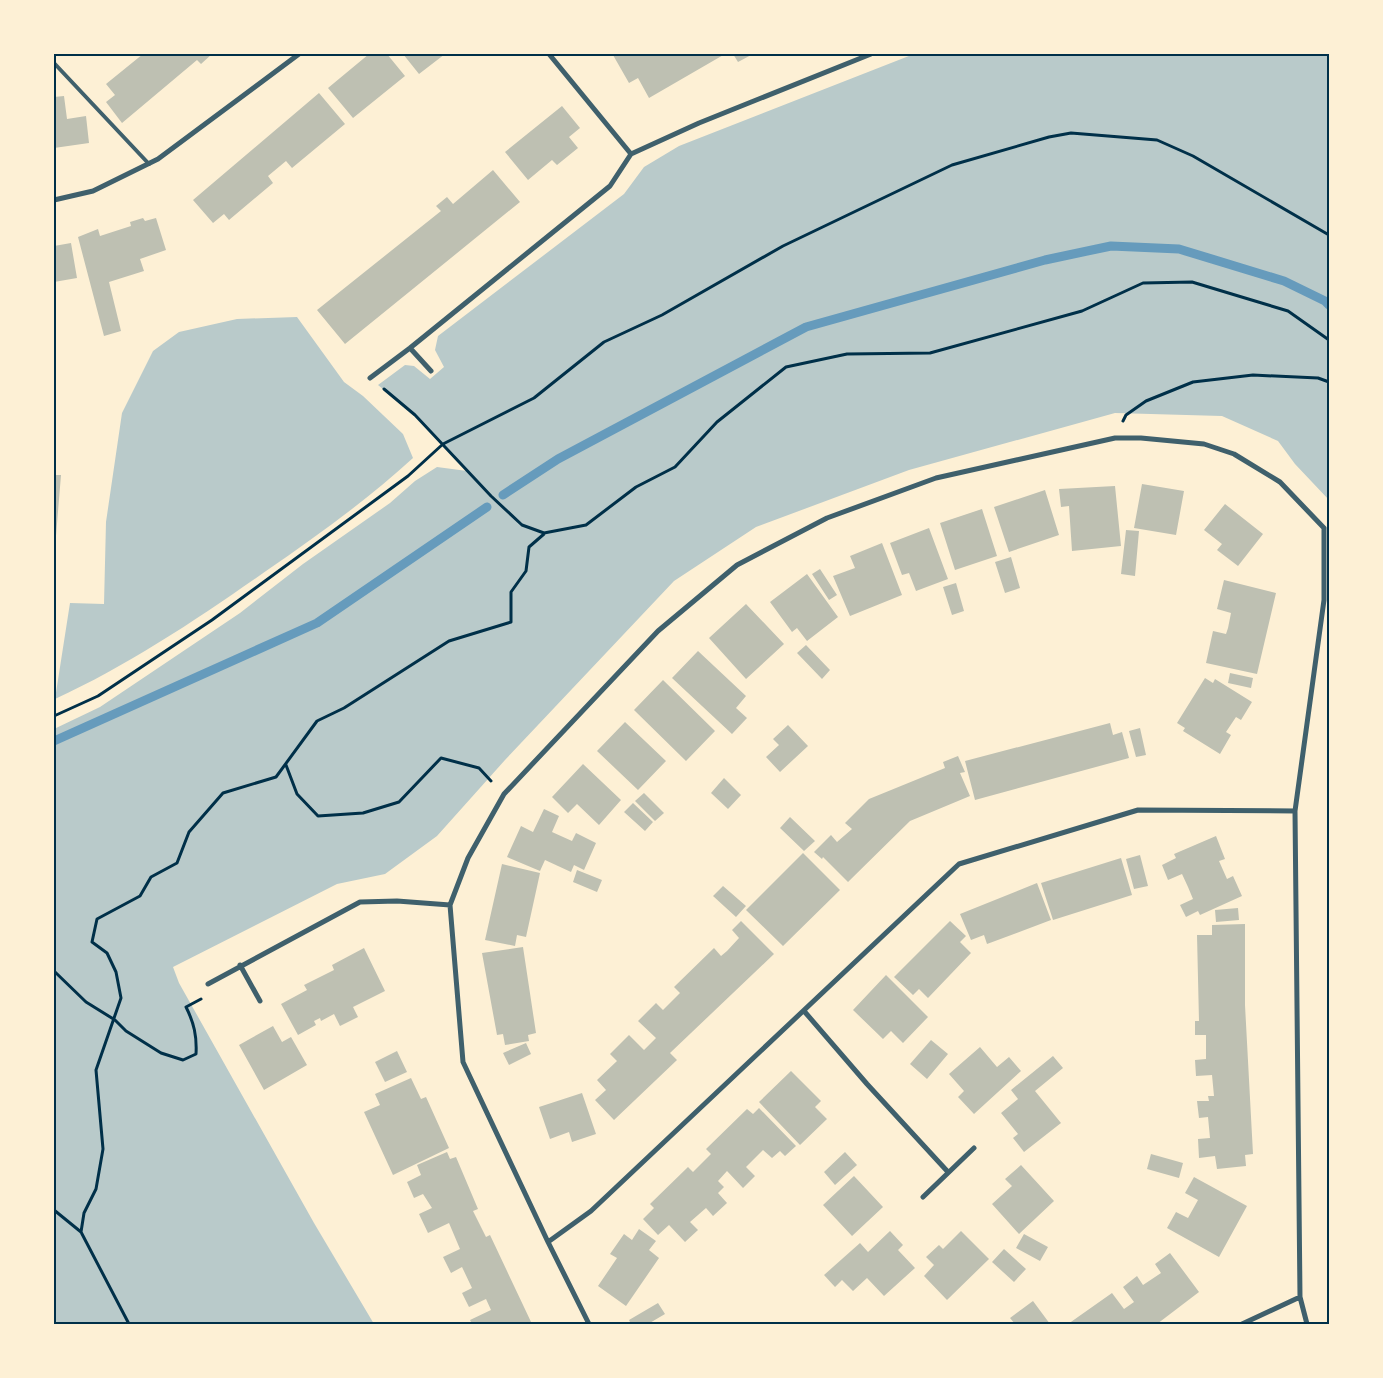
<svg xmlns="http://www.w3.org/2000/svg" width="1383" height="1378" font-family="'Fira Sans Condensed',sans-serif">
<rect width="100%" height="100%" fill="#fdf0d5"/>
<path fill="#b9caca" d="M914,54H1329V500L1295,464L1278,441L1222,416L1115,413L909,470L756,527L674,581L505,760L437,836L385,874L337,884L173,967L179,983L314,1223L374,1324L379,1322L380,1324H54V729L100,707L240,613L303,564L390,503L415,481L437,467L467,471L415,415L378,385L405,365L414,366L430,379L444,367L435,350L438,336L624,194L644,167L679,146Z
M297,317L344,382L363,396L403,434L413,458C367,500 317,536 266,571C199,618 129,665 55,699L70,603L104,604L106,522L122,413L153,351L179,332L237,319Z"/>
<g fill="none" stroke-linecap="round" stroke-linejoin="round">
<path stroke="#669bbc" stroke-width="9" d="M503,495L558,459L806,327L1045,260L1111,246L1179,249L1284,281L1325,301L1329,305
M54,741L317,623L487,507"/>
</g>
<path fill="#bec0b2" d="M143,54H212L201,64L197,60L122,123L106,102L115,95L106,84Z
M369,54H387L405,76L353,118L328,88Z
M403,54H445L419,74Z
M616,54H725L649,98L638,78L629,83L613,55Z
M733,54H753L738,62Z
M319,93L345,124L292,168L286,161L268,176L273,183L229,220L224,214L213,223L193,200Z
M64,96L67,119L86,116L89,143L54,148V97Z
M562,106L580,128L569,137L578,148L557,165L552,160L528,180L505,152Z
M493,170L520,202L345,344L317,310L441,211L436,206L447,197L453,204Z
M143,218L145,221L156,218L166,250L140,259L144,271L109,282L121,331L104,336L78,237L98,229L100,236L131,226L130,222Z
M71,243L77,278L54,282V246Z
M54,475H61L55,548H54Z
M1142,484L1184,491L1176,535L1134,528Z
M1115,486L1121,546L1072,551L1069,506L1061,507L1059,489Z
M1045,490L1059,535L1009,552L994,507Z
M1225,504L1263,534L1238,566L1217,550L1222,544L1204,530Z
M982,509L997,556L955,570L940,523Z
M929,528L948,579L916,591L909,573L902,575L890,543Z
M1126,530L1139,531L1135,576L1121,574Z
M882,543L902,595L850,616L833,576L855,568L850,556Z
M1011,557L1020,588L1005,593L995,562Z
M820,569L837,595L829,600L812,574Z
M807,574L838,617L807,641L797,628L792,632L770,602Z
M1224,580L1276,593L1257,674L1206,663L1213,631L1226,634L1228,628L1231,613L1217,609Z
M956,583L964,611L952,615L943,587Z
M746,604L784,644L746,679L709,638Z
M806,645L830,670L822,679L797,653Z
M698,651L746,696L736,708L747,718L732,734L672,678Z
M1230,673L1253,678L1251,688L1228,683Z
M1205,678L1213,683L1215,679L1252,702L1241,720L1236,717L1226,732L1231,735L1220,754L1183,731L1185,728L1177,723Z
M663,680L715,731L686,761L634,710Z
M625,722L666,761L638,790L597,751Z
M1110,723L1113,735L1122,732L1129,758L975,800L965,761Z
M788,725L808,746L780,772L766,757L779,745L773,739Z
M1140,728L1146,755L1136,757L1129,731Z
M958,756L965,772L960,773L970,796L910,821L848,882L823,857L822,859L814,852L831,835L837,842L852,829L845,823L869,799L945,768L943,762Z
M583,764L621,800L599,825L577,804L568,813L552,797Z
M724,778L741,795L728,809L711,793Z
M644,793L664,813L655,821L635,801Z
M633,803L653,822L645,831L624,812Z
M544,809L559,816L552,832L572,841L576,833L596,843L584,870L574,865L571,872L545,860L540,871L507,857L521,826L533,832Z
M790,817L815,841L804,851L780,828Z
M1216,836L1225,859L1219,861L1227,879L1233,876L1242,896L1200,915L1198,911L1186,917L1180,905L1193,899L1188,887L1182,874L1168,880L1162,865L1176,858L1174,854Z
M803,853L840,890L783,946L746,910Z
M1140,855L1148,886L1134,889L1126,859Z
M1121,858L1132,895L1053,920L1041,883Z
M502,864L540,873L526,937L517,935L515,946L485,940Z
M577,870L602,880L597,892L573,882Z
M1037,883L1051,920L987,944L984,935L971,940L960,914Z
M723,886L746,906L736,917L713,896Z
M1238,908L1239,920L1216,922L1215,910Z
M741,921L774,954L670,1053L677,1060L614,1120L595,1100L606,1090L597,1080L617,1061L610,1054L629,1035L644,1050L656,1038L638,1021L656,1003L663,1010L680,993L674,987L714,948L721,956L727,951L739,938L732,930Z
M950,921L966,936L960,942L971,953L928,998L919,989L913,995L894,977Z
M1245,924V1005L1253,1154L1245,1155L1246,1166L1217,1169L1215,1156L1199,1158L1198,1139L1210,1138L1208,1117L1199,1118L1197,1101H1209L1208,1096H1214L1212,1075L1196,1076L1195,1060L1206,1059V1035H1195V1021H1199L1197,935H1212V925Z
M523,947L536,1033L528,1035L529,1041L505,1045L503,1034L497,1035L482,953Z
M364,948L385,991L353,1007L358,1017L340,1026L334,1014L321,1021L320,1018L314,1021L316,1025L298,1035L281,1004L307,990L304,985L334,970L332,965Z
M886,975L928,1017L903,1043L891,1031L883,1039L853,1010Z
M273,1026L282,1042L291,1037L307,1065L264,1090L239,1045Z
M931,1040L948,1054L927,1079L910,1064Z
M526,1043L531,1054L509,1065L503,1053Z
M980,1047L997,1067L1009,1057L1021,1071L974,1114L958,1097L964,1091L949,1074Z
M397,1051L407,1072L385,1082L375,1062Z
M1053,1056L1063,1068L1035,1091L1061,1123L1024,1152L1013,1138L1018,1134L1001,1113L1018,1099L1011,1090Z
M791,1071L821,1101L815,1107L827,1119L800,1145L759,1102Z
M411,1078L421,1099L426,1097L449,1148L393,1175L364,1112L380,1105L375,1094Z
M582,1093L596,1134L572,1142L569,1132L550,1139L539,1107Z
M759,1108L796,1146L785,1156L780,1151L772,1158L763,1150L746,1167L755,1176L743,1188L727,1171L718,1181L724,1187L718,1193L727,1203L713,1216L706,1208L690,1222L698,1230L685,1242L669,1225L658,1235L643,1219L654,1208L650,1204L688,1167L693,1172L711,1154L706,1149L747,1109L753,1114Z
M447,1152L450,1159L456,1157L478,1209L473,1211L486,1237L490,1235L532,1324H472L470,1320L491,1310L486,1299L469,1307L462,1293L472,1288L462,1267L451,1273L443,1257L460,1249L449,1223L428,1233L419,1214L432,1208L423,1194L414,1198L407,1182L421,1175L417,1165Z
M845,1152L857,1165L835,1185L824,1172Z
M1151,1154L1183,1163L1179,1178L1147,1169Z
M1021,1165L1054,1201L1019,1234L992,1204L1012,1186L1005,1179Z
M854,1176L883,1207L852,1236L823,1205Z
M1194,1177L1247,1206L1219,1257L1167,1228L1176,1212L1188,1218L1198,1200L1185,1193Z
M639,1229L656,1241L649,1250L659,1258L626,1306L598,1286L617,1258L610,1254L624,1234L632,1240Z
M890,1231L903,1245L898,1250L915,1268L884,1296L867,1278L853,1291L842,1280L835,1287L824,1275L860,1243L868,1252Z
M961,1231L989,1259L947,1300L924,1276L934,1265L926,1257L939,1245L943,1249Z
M1024,1234L1048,1247L1040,1261L1016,1248Z
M1004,1249L1026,1269L1014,1282L992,1262Z
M1170,1253L1199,1292L1157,1324H1150L1149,1322L1145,1324H1068L1112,1293L1124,1309L1134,1302L1123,1287L1137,1276L1143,1285L1161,1273L1155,1264Z
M1033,1301L1050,1324H1015L1010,1318Z
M658,1303L665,1314L648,1324H631L629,1320Z"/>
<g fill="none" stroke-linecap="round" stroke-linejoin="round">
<path stroke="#003049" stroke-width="3" d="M384,389L415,415L491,496L522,525L544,533L586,525L636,487L675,467L717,422L786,367L847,354L930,353L1082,311L1143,283L1192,282L1245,298L1288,311L1329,340
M1123,421L1126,415L1146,401L1193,382L1253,375L1318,378L1329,382
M54,716L98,696L212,620L408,476L443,444L534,398L604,342L662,315L783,246L952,165L1049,137L1071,133L1157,140L1193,156L1329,235
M286,765L297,794L318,816L363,813L399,802L441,758L479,768L491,781
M54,971L86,1002L115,1020L126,1031L161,1053L183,1060L196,1054C197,1036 194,1023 186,1007L201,999
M54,1210L81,1232L129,1324
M81,1232L84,1213L96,1189L103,1149L96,1070L121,998L116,972L107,953L92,942L97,919L140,896L151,877L177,863L189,832L223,793L276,777L317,721L344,708L449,641L511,622V592L526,571L529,547L544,534"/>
<path stroke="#3f606c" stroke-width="4" d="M54,63L149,164"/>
<path stroke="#3f606c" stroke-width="5" d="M549,54L631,154
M54,200L93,191L158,159L299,54
M410,348L431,371
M370,378L410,348L610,186L631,154L699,123L871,54
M450,905L468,858L504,794L658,631L737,565L827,518L936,478L1115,438H1141L1204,444L1234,454L1280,482L1324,528
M240,965L260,1001
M208,984L360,902L397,901L450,905L463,1062L548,1242L589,1324
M804,1011L867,1084L948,1172
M923,1197L974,1148
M548,1242L591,1211L959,864L1138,810L1295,811
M1242,1324L1300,1297
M1307,1324L1300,1297L1295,811L1324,600V528"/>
</g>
<rect width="1383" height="1378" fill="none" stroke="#fdf0d5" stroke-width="110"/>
<rect x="55" y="55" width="1273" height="1268" fill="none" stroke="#003049" stroke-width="2"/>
</svg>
